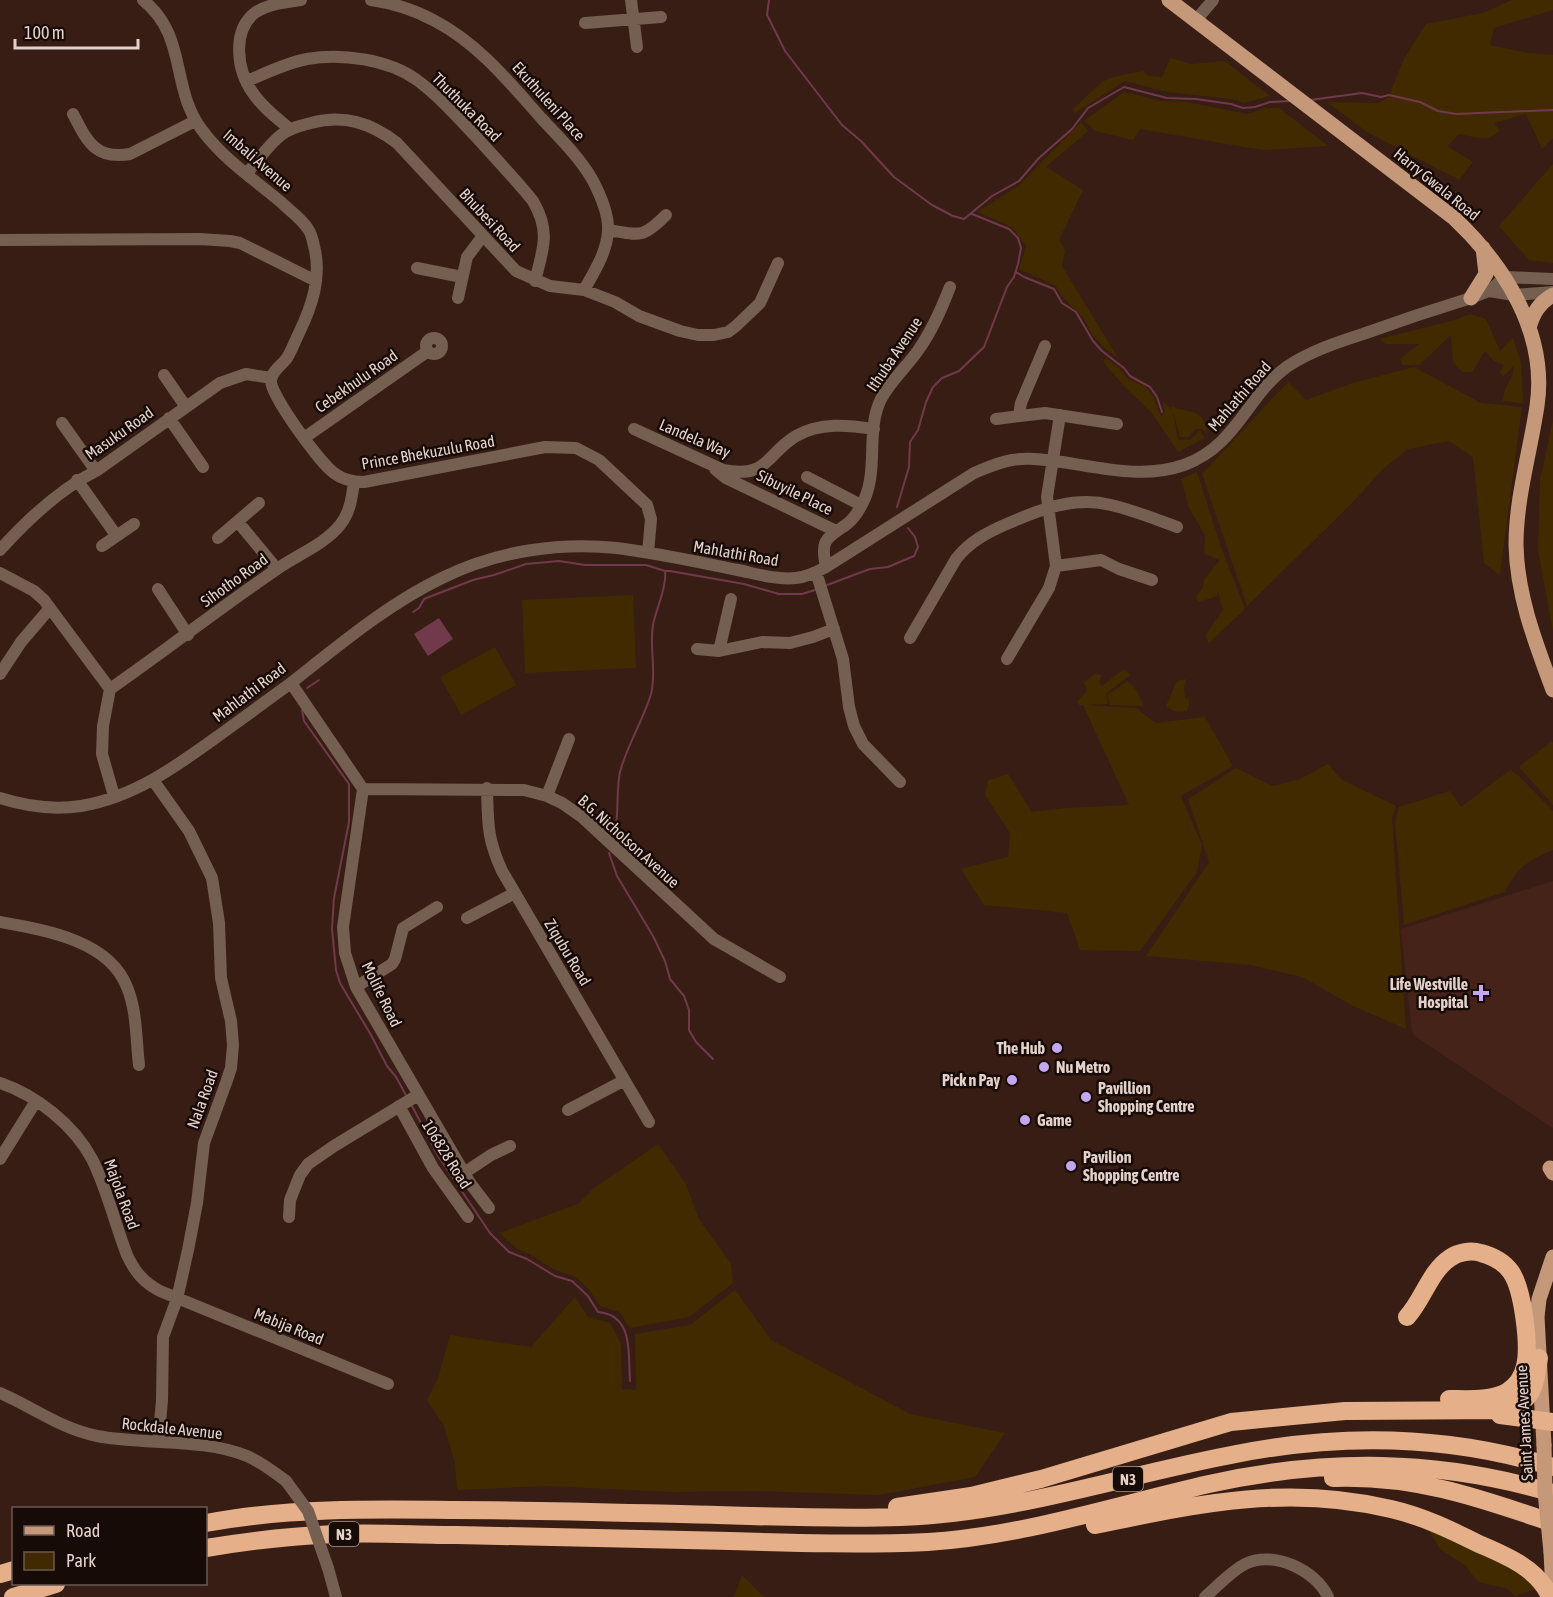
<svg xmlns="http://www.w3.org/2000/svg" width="1553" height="1597" font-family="'Asap Condensed',sans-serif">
<rect width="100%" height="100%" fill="#381d14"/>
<path fill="#462319" d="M1553,881V1128L1415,1036L1412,1031L1401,929Z"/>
<path fill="#422a00" d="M1512,0H1553V10L1494,28L1490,45L1528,53L1553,55V138L1542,149L1526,114L1494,123L1500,130C1489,143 1474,137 1459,134L1447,146L1473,162L1459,180L1367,132L1327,102L1378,103L1388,98L1404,59L1426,24L1483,13Z
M1170,58L1191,64L1225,61L1270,96L1244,103L1232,99L1167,92L1125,81L1075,113L1073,109L1102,82L1113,77L1143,71L1148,76L1162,77Z
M1124,92L1162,101L1187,102L1247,114L1265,108H1279L1328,146L1267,150L1250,148L1140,129L1133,140L1096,131L1084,121Z
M1081,122L1088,131L1046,167L1083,190L1059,240L1065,250L1062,266L1118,358L1104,348L1092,334L1083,317L1061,295L1056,286L1019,269L1026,246L1012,227L977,212L1017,187Z
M1553,164V263L1529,260L1499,226Z
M1470,314L1486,319L1500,351L1513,337L1521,363L1523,403L1503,401C1504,384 1513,381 1514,365L1503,377L1500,373L1504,365L1494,361L1485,351L1472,372H1462L1453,362L1451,335L1419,365H1403L1400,359L1419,344H1386L1379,339L1455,320Z
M1106,358L1119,368L1127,378L1144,386L1151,392L1161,416L1165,412L1162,401L1172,410L1171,406C1190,415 1203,406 1207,433L1202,429H1196L1188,437H1180L1173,412L1178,440H1190L1200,430L1204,438L1178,452L1151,412L1125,387L1103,362Z
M1414,367L1481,403L1522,407L1500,575L1484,563L1473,457L1449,441L1408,449L1384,468L1352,503L1247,606L1202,474L1288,382L1306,400L1353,383Z
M1553,420V631L1538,551L1540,480Z
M1197,472L1221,547L1245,609L1209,643L1205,636L1223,610L1218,591L1217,596L1199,602L1196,597L1203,587L1204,579L1220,560L1204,554L1205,535L1189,508L1181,479Z
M633,595L636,668L525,673L522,600Z
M495,647L516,685L461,715L440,677Z
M1124,669L1130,675L1106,694L1108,704L1086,705L1136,708L1156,723L1205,717L1233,766L1181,796L1202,845L1197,872L1140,951L1080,950L1067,913L984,905L961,869L1008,857L1010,833L985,795L988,780L1008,774L1032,812L1065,808L1129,805L1083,705H1079L1077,702L1087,690L1084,682L1095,674L1102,675L1099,682L1102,686Z
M1186,679L1184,687L1185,698L1189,700V706L1186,711C1178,713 1172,711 1166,706L1177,681Z
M1127,681C1136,688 1140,695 1143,706L1110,705L1107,695Z
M1552,741L1553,743V805L1519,767Z
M1328,764L1342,780L1396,806L1392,818L1406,1029L1353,1006L1302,977L1251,965L1146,956L1209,862L1188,799L1236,768L1272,786L1300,779Z
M1510,770L1519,776L1553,811V850C1529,860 1516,868 1505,892L1404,925L1395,822L1399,807L1450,791L1461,807Z
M658,1144L686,1184L699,1219L731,1264L733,1283L689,1317L630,1328L619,1312L600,1306L590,1291L576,1277L553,1269L535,1257L516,1248L499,1233L578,1204L594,1188Z
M735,1290L771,1340L910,1414L1005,1433L975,1477L879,1495L756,1491L673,1492L548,1486L457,1490L455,1463L444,1426L427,1400L438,1378L450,1335L531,1347L575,1297L588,1317L610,1323L621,1343L622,1389L636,1390L635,1334L690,1325Z
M1428,1529L1520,1572L1537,1588L1515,1596L1506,1588L1478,1582L1465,1565L1441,1550Z
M742,1575L764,1597H734Z"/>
<path fill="#71394c" d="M439,618L453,639L428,656L414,634Z"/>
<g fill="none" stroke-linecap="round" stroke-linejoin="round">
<path stroke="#71394c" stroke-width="2" d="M769,0L767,15L785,51L842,125L861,141L894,177L932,205L953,216L964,219L992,196L1019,181L1039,158L1072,129L1088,108L1124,87L1167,98L1196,99L1231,104L1243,108L1255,107L1270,102L1290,101
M1310,100L1362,93L1381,97L1389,95L1420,102L1438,111L1456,114L1553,110
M1016,272L1024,277L1054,289L1062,303L1076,312L1093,341L1102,351L1124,368L1130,376L1150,387L1157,397L1162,412
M897,507L909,467L910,442L918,430L926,402L933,387L942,378L959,371L984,347L1007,287L1014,277L1018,264L1021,248L1018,238L1009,229L972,214
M827,585L870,569L888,567L914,556L918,547L915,537L908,528
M413,612L419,608L424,599L473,580L494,575L526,564L559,561L585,565H646L665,571H670L744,584L779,594H802L815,590
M307,688L319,680
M302,710L304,721L349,784V822L334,898L332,929L336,970L340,983L371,1035L387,1066L396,1077L407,1097
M615,832C619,813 616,791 620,772C627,745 643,721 651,694C657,672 649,648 653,625C656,609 667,587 665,571
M609,853L617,876L653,936L665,961L670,979L684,996L689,1010V1030L696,1042L713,1059
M411,1104L438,1156L490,1233L509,1252L527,1259L555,1276L572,1281L588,1296L598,1312C634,1315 628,1354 630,1381"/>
<path stroke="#755f50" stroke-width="12" d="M143,0C188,36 170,88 202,130C223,159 255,180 282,203C290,211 302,219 308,229C311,233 313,241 314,246C322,277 312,306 299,333C295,341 292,350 287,358C282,365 272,371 271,380C269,394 321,464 334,473C343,480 352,482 364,482L545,447L576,448L599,460L647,505L651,519L648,553
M371,0C393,3 415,10 435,21C479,44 510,83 542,119C560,138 579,157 592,179C600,194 609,213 608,231C607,252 594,272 584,290
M631,0L637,47
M1196,20L1213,0
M585,23L661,17
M247,81C266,73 286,63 307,59C341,53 388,59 417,80C440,97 459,119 479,140C497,160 516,180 533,201C551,232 543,249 535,281
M73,114C87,141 95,160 130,154L195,121
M290,129C277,118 262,107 253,93C237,71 231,30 256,12C269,4 286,2 301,0
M247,173C258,161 268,145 281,135C290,128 300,126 311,123C344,114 371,123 397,143L516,271L550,286L584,290L615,302L639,316L680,331L698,335H714L728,332L736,326L760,303L778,263
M608,230C640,235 642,239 666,215
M0,240L200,239L230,241L240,243L316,281
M417,268L462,277
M1489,291L1514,295L1553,292
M458,298L467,257L482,237
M426 346a8 8 0 1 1 16 0a8 8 0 1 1-16 0Z
M164,375L186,407
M1019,415L1021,403L1045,346
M169,418L203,467
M996,419L1045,413L1117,424
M62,423L96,471
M634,429L723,470C768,479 766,454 796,436C820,422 848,425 874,429
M304,438L428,351
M715,469L726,478L836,531
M807,477L861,505
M77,480L116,535
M238,522L277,569
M218,538L259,503
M102,546L134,524
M0,550C27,520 60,489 96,471L220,383L246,374L271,378
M1056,566L1101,560L1119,569L1152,580
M826,567C820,539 826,539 847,524C855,518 861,507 865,498C878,467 866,429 881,399C890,382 906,367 917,352C932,331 941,310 950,287
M816,572L843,659L849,707L854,726L863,744L900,782
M0,573L34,591L44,600L110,689L103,726L102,754L114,796
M158,589L188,635
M910,638L956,559C970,541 988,532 1009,523C1041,509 1075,496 1111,505C1133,510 1155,519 1177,527
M697,649L719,651L762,642L790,643L813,637L834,629
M719,651L731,599
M1007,659L1049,588L1056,566L1047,497L1060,415
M0,674L21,642L50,608
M291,683L363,789L343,927L345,953L356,987L470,1183L489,1208
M110,689C166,650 220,608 277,569C297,555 325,544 340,525C350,513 352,497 354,482
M153,780L189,831L212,878L219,923L221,978L231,1021L233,1045L231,1068L226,1083L204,1143L197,1203L188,1250L177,1299L163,1337L162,1401L158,1442
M487,788C488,824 487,838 502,871L649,1122
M363,789L524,790L547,796L562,803L582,817L714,939L780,977
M547,796L569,739
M0,798C25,806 55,810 81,806C135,797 178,765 221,734C244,717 268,700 291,683C339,645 389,603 444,577C497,551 559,542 617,548C657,553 698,562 738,570C757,574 776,580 796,578C806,577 817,572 826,567L974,473C986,468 999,462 1012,460C1029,457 1046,460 1062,462C1102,468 1144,479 1184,465C1237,446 1247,395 1288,366C1311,351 1338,342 1363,334C1399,321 1435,309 1471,298L1489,291L1505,277L1553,279
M467,918L515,893
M0,922C44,930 109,940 127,987C137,1011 136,1040 139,1065
M356,987L392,964L395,959L403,928L437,907
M0,1083C36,1095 74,1125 92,1159C107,1189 115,1224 127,1255C135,1272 143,1282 160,1291L388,1384
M399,1106L433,1168L468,1217
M568,1110L623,1081
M0,1159L36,1101
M464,1173L491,1155L510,1146
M289,1217L290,1200L300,1175L308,1164L334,1146L418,1095
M0,1393C33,1407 61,1429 97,1436C144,1445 203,1438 247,1456C261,1462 274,1472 286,1481
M328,1568L336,1597
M1205,1597C1218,1586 1230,1572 1245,1564C1273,1550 1316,1570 1328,1597"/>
<path stroke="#c59879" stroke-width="15" d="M1169,0L1454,218C1504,265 1548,333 1537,406C1530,453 1516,498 1516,545C1517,596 1536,644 1553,690
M1471,298L1486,274L1483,248
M1529,328C1533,313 1539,303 1553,295
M1550,1168L1553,1173
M1544,1445L1537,1317L1539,1299L1553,1257
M1551,1552L1553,1591"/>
<path stroke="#e5af89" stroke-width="18" d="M1407,1317C1423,1300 1430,1271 1450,1258C1458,1252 1471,1250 1481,1253C1492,1256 1504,1262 1511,1272C1523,1289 1530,1346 1525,1366C1523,1376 1516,1386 1507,1392C1490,1401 1468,1399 1449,1399
M1500,1415L1553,1422
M1333,1478C1414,1475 1477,1497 1553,1523
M897,1507L971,1496L1041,1479L1231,1422L1345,1411L1508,1410C1535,1398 1535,1384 1539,1358
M206,1523C286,1508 369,1509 451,1510C539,1510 628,1513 717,1515C778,1517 840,1519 901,1517C1015,1513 1124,1475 1236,1454C1342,1433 1449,1435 1553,1467
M1095,1525C1197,1504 1287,1484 1391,1509C1422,1516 1451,1530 1479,1544C1505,1555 1539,1569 1550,1597
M206,1548C248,1541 292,1536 334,1534C375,1532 417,1535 457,1535C548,1537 639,1539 730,1541C796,1543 863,1545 928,1542C1024,1536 1116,1505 1209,1484C1327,1458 1437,1459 1553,1493
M0,1574L14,1570
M13,1597L56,1584"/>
<path stroke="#755f50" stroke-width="12" d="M286,1481L308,1511L328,1568"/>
<path stroke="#c59879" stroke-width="15" d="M1544,1445L1545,1492L1551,1552"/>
</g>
<g fill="#c4a7f1" stroke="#170b07" stroke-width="2">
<path d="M1478 984h6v6h6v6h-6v6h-6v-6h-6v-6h6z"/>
<circle cx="1057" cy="1048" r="6"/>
<circle cx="1044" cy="1067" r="6"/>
<circle cx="1012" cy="1080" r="6"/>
<circle cx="1086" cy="1097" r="6"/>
<circle cx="1025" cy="1120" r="6"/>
<circle cx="1071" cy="1166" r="6"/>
</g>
<g text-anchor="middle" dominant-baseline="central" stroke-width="5" stroke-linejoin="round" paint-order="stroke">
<g fill="#170b07" stroke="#a69690" stroke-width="1.5">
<rect x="1113" y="1467" width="30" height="24" rx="4.5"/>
<rect x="329" y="1522" width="30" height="24" rx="4.5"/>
</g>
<g font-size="15" font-weight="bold" fill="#e4d1cb">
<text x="1128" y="1479">N3</text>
<text x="344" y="1534">N3</text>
</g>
<g font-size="16" fill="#e4d1cb" stroke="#170b07">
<text transform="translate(549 101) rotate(48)">Ekuthuleni Place</text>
<text transform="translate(467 107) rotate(45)">Thuthuka Road</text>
<text transform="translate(258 160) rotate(41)">Imbali Avenue</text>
<text transform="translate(1437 184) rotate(39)">Harry Gwala Road</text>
<text transform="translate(490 220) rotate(47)">Bhubesi Road</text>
<text transform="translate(894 354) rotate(-56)">Ithuba Avenue</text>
<text transform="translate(356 381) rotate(-35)">Cebekhulu Road</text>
<text transform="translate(1239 396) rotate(-49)">Mahlathi Road</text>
<text transform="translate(119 433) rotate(-35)">Masuku Road</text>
<text transform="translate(695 438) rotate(23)">Landela Way</text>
<text transform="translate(428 452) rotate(-10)">Prince Bhekuzulu Road</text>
<text transform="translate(795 492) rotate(26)">Sibuyile Place</text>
<text transform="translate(736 553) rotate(10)">Mahlathi Road</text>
<text transform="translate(234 580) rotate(-36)">Sihotho Road</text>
<text transform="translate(249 692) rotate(-37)">Mahlathi Road</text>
<text transform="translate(629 841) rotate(42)">B.G. Nicholson Avenue</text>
<text transform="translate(568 952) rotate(59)">Ziqubu Road</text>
<text transform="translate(382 994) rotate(64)">Molife Road</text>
<text transform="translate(202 1099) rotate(-70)">Nala Road</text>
<text transform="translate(447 1154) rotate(58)">106828 Road</text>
<text transform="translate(122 1194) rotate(70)">Majola Road</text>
<text transform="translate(289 1326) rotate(22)">Mabija Road</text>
<text transform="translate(1524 1423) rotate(-93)">Saint James Avenue</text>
<text transform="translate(172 1428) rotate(6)">Rockdale Avenue</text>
</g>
<g font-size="16" font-weight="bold" fill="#e4d1cb" stroke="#170b07" text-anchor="start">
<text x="1468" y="984" text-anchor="end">Life Westville<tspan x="1468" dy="18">Hospital</tspan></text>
<text x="1045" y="1048" text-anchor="end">The Hub</text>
<text x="1056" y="1067">Nu Metro</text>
<text x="1000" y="1080" text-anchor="end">Pick n Pay</text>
<text x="1098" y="1088">Pavillion<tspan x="1098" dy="18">Shopping Centre</tspan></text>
<text x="1037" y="1120">Game</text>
<text x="1083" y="1157">Pavilion<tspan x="1083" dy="18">Shopping Centre</tspan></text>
</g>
</g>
<rect x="12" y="1507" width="195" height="78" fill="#170b07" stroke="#695a55" stroke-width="1.5"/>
<rect x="24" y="1526" width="30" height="9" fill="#c59879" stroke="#695a55" stroke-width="1.5"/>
<text x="66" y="1537" font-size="18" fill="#e4d1cb">Road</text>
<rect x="24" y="1552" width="30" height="18" fill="#422a00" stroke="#695a55" stroke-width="1.5"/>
<text x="66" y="1567" font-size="18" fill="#e4d1cb">Park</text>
<path d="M15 39v9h123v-9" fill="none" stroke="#e4d1cb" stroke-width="3"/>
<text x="24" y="39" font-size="18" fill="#e4d1cb" stroke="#170b07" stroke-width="4.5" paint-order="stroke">100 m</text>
</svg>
